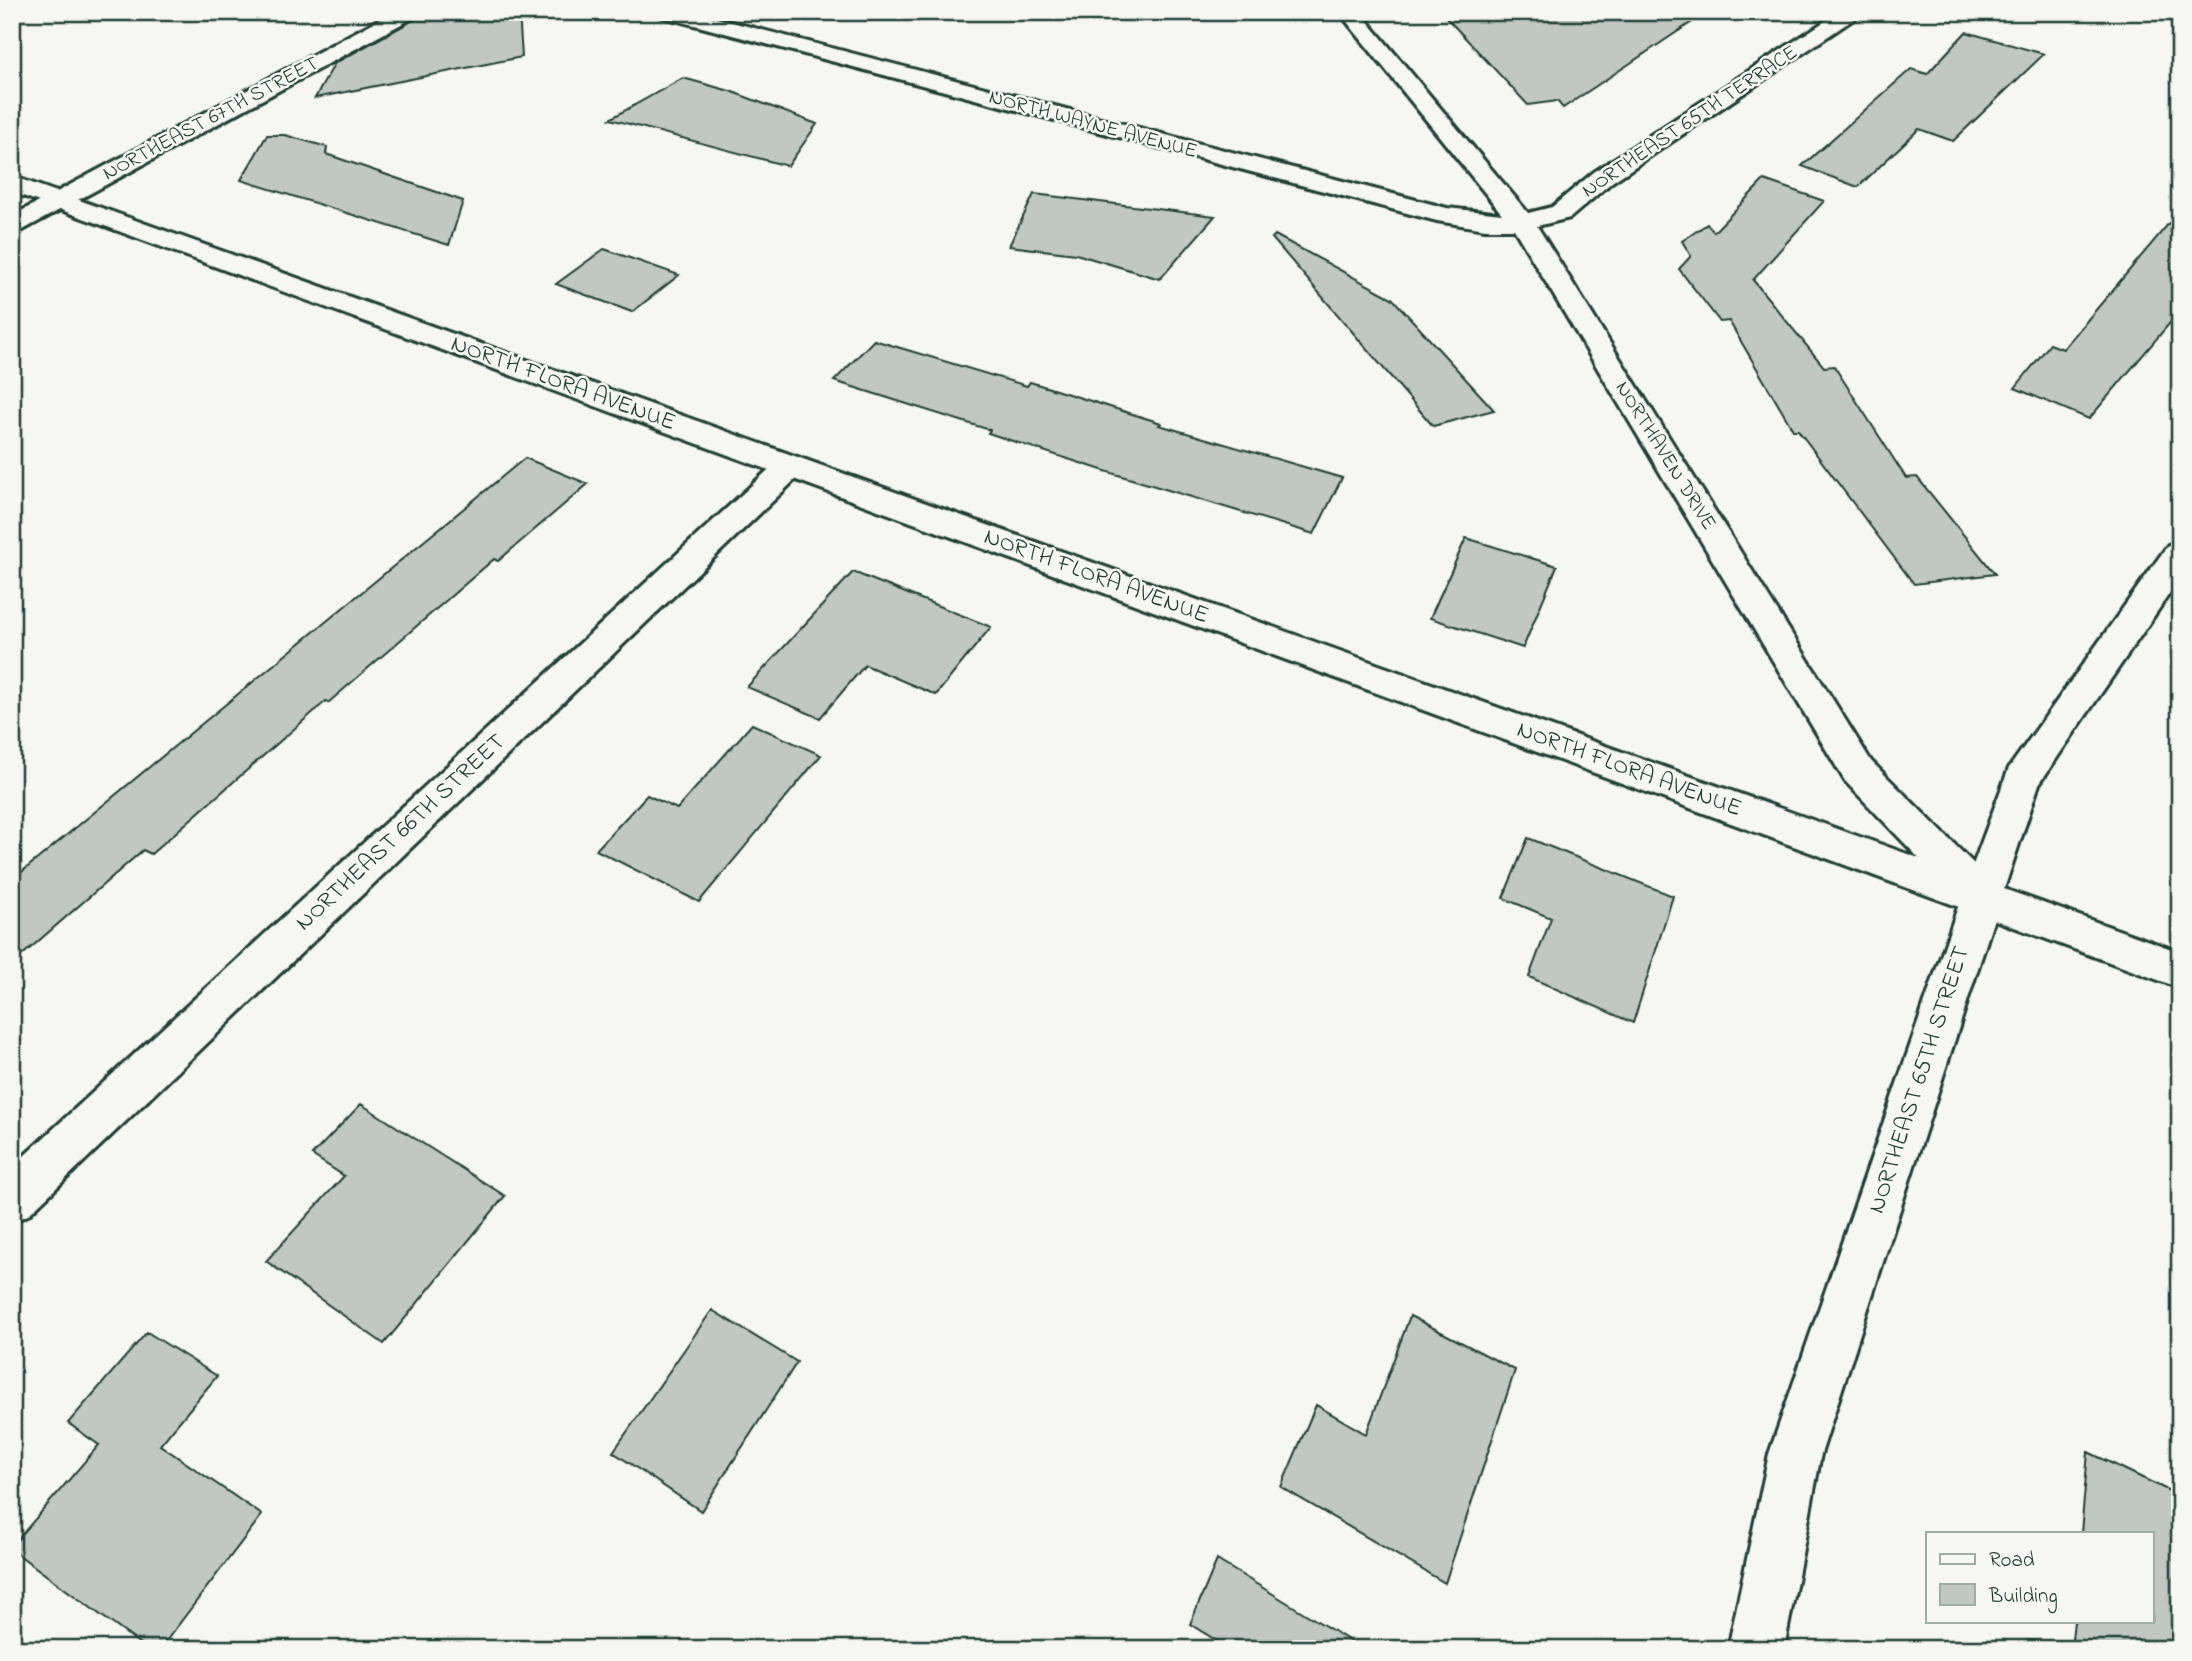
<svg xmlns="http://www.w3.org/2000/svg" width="2192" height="1661" font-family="'Indie Flower',sans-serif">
<rect width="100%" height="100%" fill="#f6f6f2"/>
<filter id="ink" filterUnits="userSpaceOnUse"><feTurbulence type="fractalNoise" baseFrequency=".0143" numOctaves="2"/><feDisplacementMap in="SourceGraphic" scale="14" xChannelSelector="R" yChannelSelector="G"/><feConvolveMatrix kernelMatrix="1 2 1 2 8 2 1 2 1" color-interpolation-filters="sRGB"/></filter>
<g filter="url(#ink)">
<path fill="#c1c8c3" stroke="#1f3d34" stroke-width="2" d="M421,12H519L522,57L315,98L335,63L417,18Z
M1441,12H1707L1563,108L1557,101L1528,105Z
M1966,32L2044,54L1953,141L1919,129L1858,187L1802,166L1911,69L1927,74Z
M683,78L730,91L817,124L788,166L610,119Z
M267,135H285L327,147L326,154L463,201L449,245L241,180Z
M1764,180L1824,201L1753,280L1824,367L1834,366L1906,478L1917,477L1995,574L1914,584L1798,430H1793L1729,321L1720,322L1679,269L1691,256L1682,241L1707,224L1714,232Z
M1034,194L1215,216L1160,279L1076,254L1009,246Z
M2180,210V311L2089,419L2015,388L2050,344L2063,349Z
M1275,235L1392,298L1494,410L1433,426L1272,238Z
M604,249L679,275L632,312L556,284Z
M874,340L1027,386L1030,382L1161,423L1159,425L1342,478L1314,534L1105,471L988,433L990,430L834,381Z
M525,458L588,484L498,561L494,559L328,703L326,701L151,854L143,850L12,964V880Z
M1466,538L1557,566L1523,648L1430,618Z
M853,572L991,627L936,695L865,665L820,718L747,687Z
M752,724L821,755L699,902L596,850L647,795L677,809Z
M1528,838L1673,896L1633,1023L1529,977L1551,918L1503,898Z
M361,1104L505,1196L384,1344L266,1261L344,1176L312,1155Z
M712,1310L797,1362L701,1511L613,1452Z
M1410,1316L1515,1370L1445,1583L1281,1487L1316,1405L1366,1434Z
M147,1332L217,1376L160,1445L262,1515L160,1649H147L12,1550V1546L99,1445L68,1423Z
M2088,1452L2180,1496V1649H2071L2074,1621H2152V1533H2081Z
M1217,1560L1268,1591L1363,1649H1230L1190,1624Z"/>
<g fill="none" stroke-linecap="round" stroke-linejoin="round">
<g stroke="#1f3d34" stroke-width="6">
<path id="minor" d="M393,12H419L416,16L21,231L12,234V216Z
M657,12H693L1447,208L1502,214L1339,12H1360L1528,213L1552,207L1594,172L1839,12H1864L1612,182L1570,218L1537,226L1871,761L1995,885L2001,897L1821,1454L1784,1649H1728L1769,1454L1960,901L1845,781L1514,229H1485L1437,221L660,16Z
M790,457L801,460L805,467L801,474L28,1215L12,1222V1167L779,460Z"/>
</g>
<g stroke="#1f3d34" stroke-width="6">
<path id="tertiary" d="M12,176L1969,876L2009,768L2168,545L2180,542V578L2039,784L2004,889L2180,952V988L12,192Z"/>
</g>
<use href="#minor" fill="#f6f6f2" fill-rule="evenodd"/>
<use href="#tertiary" fill="#f6f6f2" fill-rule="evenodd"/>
</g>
</g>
<g text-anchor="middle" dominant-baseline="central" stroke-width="5" stroke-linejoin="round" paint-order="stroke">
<g font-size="21" fill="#1f3d34" stroke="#f6f6f2">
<text transform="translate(211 119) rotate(-28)">NORTHEAST 67TH STREET</text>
<text transform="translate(1690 122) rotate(-34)">NORTHEAST 65TH TERRACE</text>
<text transform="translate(1093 125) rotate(15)">NORTH WAYNE AVENUE</text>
<text transform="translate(1665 456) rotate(58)">NORTHAVEN DRIVE</text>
</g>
<g font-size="24" fill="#1f3d34" stroke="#f6f6f2">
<text transform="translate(563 384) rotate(20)">NORTH FLORA AVENUE</text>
<text transform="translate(1096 577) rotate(20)">NORTH FLORA AVENUE</text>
<text transform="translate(1629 770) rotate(20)">NORTH FLORA AVENUE</text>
<text transform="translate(401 833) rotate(-43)">NORTHEAST 66TH STREET</text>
<text transform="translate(1920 1080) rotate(-72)">NORTHEAST 65TH STREET</text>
</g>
</g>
<rect width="2192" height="1661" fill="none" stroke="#f6f6f2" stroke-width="42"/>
<rect x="21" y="21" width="2150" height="1619" fill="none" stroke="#1f3d34" stroke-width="2.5" filter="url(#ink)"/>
<rect x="1926" y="1532" width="228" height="91" fill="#f6f6f2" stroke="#a0aca6" stroke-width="2"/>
<rect x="1940" y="1554" width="35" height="10" fill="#f6f6f2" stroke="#a0aca6" stroke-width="2"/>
<text x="1989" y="1566" font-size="21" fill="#1f3d34">Road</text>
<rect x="1940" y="1584" width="35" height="21" fill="#c1c8c3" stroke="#a0aca6" stroke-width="2"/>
<text x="1989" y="1602" font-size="21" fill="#1f3d34">Building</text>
</svg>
